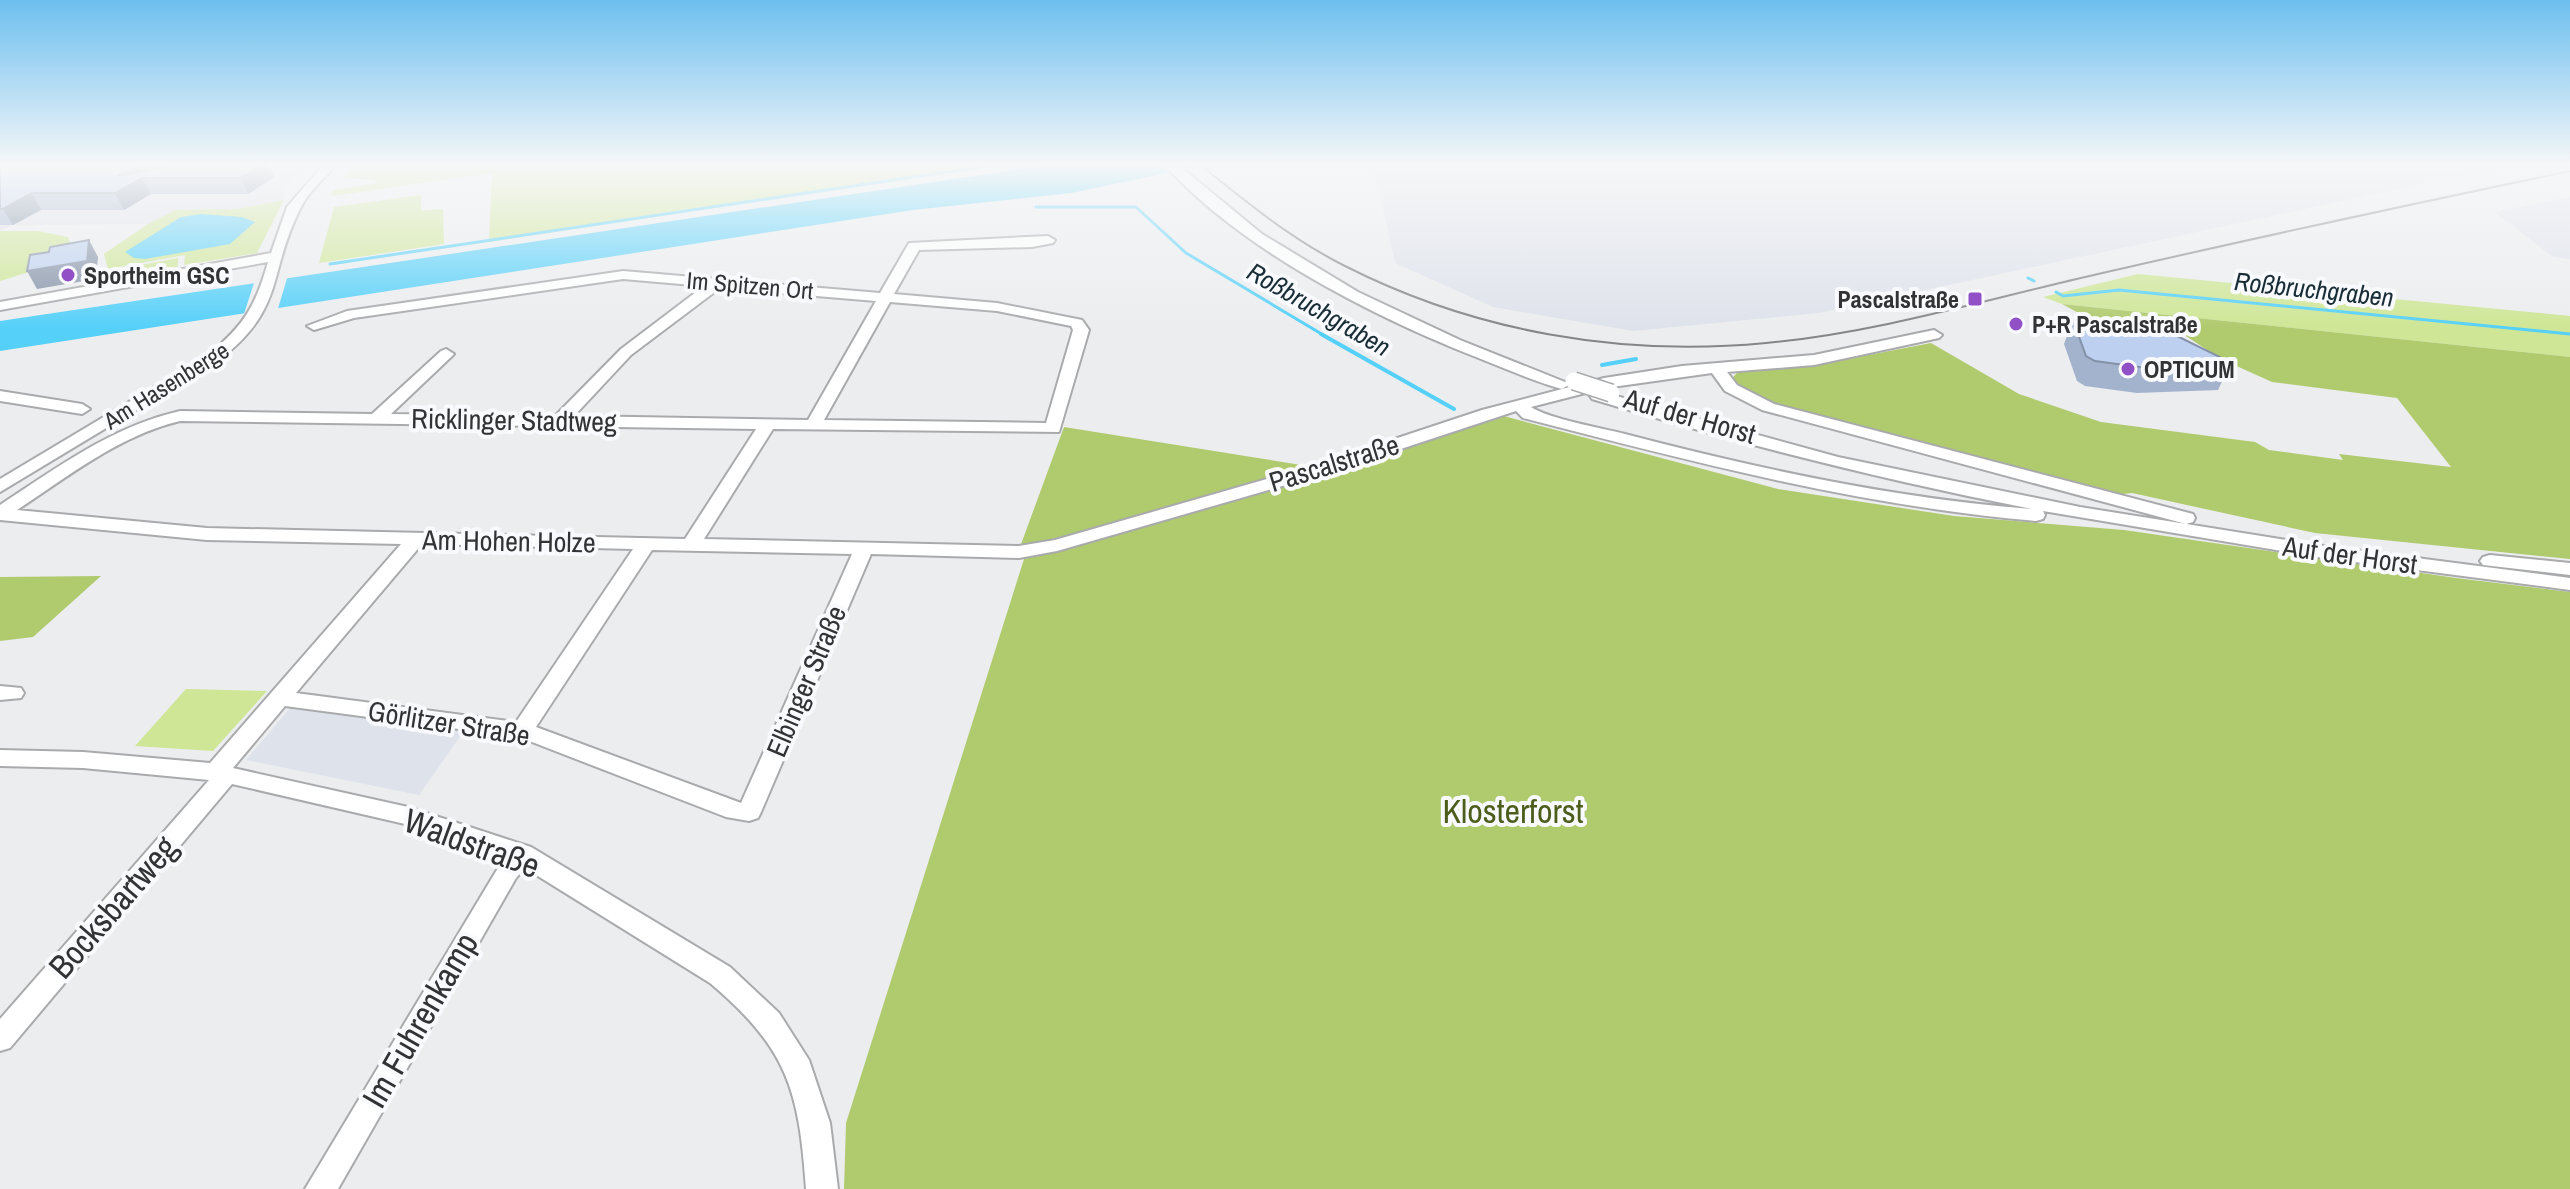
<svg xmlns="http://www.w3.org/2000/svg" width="2570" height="1189" font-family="'Archivo Narrow',sans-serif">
<rect width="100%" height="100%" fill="#ecedef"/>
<path fill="#dee2eb" d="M0,163L207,167H303L283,186L284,200L237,209L175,210L148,224L13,225L0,231Z
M1373,163H2520L1818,313L1633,331L1493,307L1395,263Z
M2570,197V259L2553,257L2495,212Z
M291,707L466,728L419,795L246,760Z"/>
<path fill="#cee695" d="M359,163H1006L489,242L492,173L331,196L333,190L375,184L376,180L343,178Z
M421,195V211L443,209L444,244L319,263L334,207Z
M284,200L257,253L184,265L185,255L108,269L104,254L148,224L175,210L237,209Z
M0,231H38L68,237L70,243L32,271L0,281Z
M178,258V267L113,279L115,270Z
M2138,274L2570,316V357L2062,304L2043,297Z
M186,689L267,691L213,751L135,746Z"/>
<path fill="#b0ca6e" d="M2062,304L2570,357V559L2315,533L2132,493L2114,495L1755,399L1734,383L1733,377L1740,370L1817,365L1931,343L2019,394L2101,422L2255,442L2269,450L2343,460L2339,454L2451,467L2397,398L2272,382L2221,359L2169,325L2125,319L2095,322Z
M1500,415L1778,489L1954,516L2124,530L2456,578L2570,592V1189H844L846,1123L1024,559L1319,477Z
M1064,427L1326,469L1020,547Z
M101,576L33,637L0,641V577Z"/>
<path fill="#55d0f9" d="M1062,163H1215L1071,193L913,210L0,351V321Z
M201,214L242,217L255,222L230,244L145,259L134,258L125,252L181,217Z"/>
<path fill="#ecedef" d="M288,275L277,312L243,317L255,280Z"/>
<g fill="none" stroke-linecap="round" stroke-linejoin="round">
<path stroke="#55d0f9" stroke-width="3" d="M1036,207H1136L1186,253L1325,336
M330,264L1001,164L1005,166
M2028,278L2034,281
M2056,292L2063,296L2119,290L2570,334"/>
<path stroke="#55d0f9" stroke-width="4" d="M1321,334L1454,409
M1602,365L1636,359"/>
<g stroke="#a9aaac" stroke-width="4">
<path id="minor" d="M325,163H338C324,179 308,191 299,211C267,276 286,308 219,360L0,492V479L209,354C244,326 256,305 268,262L0,310V302L271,253L287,207Z
M1163,163H1176L1262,234L1358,292L1460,340L1570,384L1562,389C1533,381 1504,368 1476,357C1372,316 1238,248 1163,163Z
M1048,236L1055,240L1053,243L1032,247L919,250L894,294L997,303L1082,320L1089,330L1059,432L773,429L704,539L1019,546L1055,540L1319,464L1482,410L1604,378L1682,366L1814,355L1934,330L1942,335L1939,338L1814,365L1727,372L1737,385L1774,404L2193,514L2195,518L2193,522L2186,524L1762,410L1725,391L1712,373L1605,388L1531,407C1549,419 1602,428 1625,434C1759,469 1893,498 2032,509C1883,480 1737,443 1592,399L1590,396L1598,391L1838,457L2080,507L2324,546L2570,578V590L2324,558L2043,511L2045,515L2043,519L2036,521C1861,506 1693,462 1523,418L1516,411L1331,472L1057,551L1019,558L871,554L761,812L758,818L749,821L726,817L519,737L285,706L233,768L408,807L531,847L730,967L779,1013L809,1060L830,1123L838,1189H806C799,1090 788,1049 710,983L525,868L516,878L338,1189H305L504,858L405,824L232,784L10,1048L0,1051V1019L209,780L83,768L0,766V750L83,752L210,763L401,544L207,540L0,520V505C58,467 111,427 180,411L372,414L441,351L446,349L454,354L451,357L391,414L555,416L621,349L704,286L623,279L354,318L314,330L307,326L347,311L623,271L880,293L909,243ZM720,288L876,301L808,420L574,416L631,355ZM890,302L997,311L1071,326L1073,330L1046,423L824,420ZM180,421L756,429L685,539L207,528L17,510C69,476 118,436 180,421ZM422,544L633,549L516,722L296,693ZM652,550L852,554L741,803L536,727Z
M0,391L82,404L90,409L82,414L0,401Z
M2490,555L2570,563V575L2483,565L2480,561L2483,557Z
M0,686L21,688L24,693L21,698L0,700Z"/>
</g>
<use href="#minor" fill="#fff" fill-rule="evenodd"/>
<path stroke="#858688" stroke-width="2" d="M1198,163C1245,201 1291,239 1345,266C1475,332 1621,357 1766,343C1877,333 1988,299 2098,274C2255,238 2412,204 2570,171"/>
<g stroke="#a9aaac" stroke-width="20" stroke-linecap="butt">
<path id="minor-bridge" d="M1574,381L1611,393"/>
</g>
<use href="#minor-bridge" stroke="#fff" stroke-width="17"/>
</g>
<path fill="#a3b3ce" d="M0,163H162L164,167L274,177L248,194H151L124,210H41L13,225H0Z
M2073,320L2230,365L2218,390L2137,393L2085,386L2077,381L2064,344Z"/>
<path fill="#8492a8" d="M143,163H162L165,170L142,178L151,194L124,210L115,193L118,176Z
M264,163H268L274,177L248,194L241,178Z
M32,193L41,210L13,225L3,209Z
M89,240L98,257L96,279L37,289L27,271Z"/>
<path fill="#bdd0f0" stroke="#8492a8" stroke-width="2" d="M0,163H143L118,176L185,163H264L241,178H142L115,193H32L3,209H0Z
M89,240L87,261L27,271L30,255L49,252L50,247Z
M2073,320L2169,332L2230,362V365L2147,368L2095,361L2086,356Z"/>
<linearGradient id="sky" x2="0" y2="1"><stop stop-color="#6dbfef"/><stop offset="0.5" stop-color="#f6f7f8"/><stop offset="1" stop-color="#f6f7f8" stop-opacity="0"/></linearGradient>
<rect width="2570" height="329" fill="url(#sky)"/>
<g fill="#9150c5" stroke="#f9fafd" stroke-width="3">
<circle cx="68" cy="275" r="8"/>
<rect x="1967" y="291" width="16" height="16" rx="4"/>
<circle cx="2016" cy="324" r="8"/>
<circle cx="2128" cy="369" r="8"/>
</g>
<g text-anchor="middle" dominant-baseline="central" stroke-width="8" stroke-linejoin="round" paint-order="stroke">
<g font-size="24" font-weight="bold" fill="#323334" stroke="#f9fafd" text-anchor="start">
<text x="84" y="275">Sportheim GSC</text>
<text x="1959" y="299" text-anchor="end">Pascalstraße</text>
<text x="2032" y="324">P+R Pascalstraße</text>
<text x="2144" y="369">OPTICUM</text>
</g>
<g font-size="24" fill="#323334" stroke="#f9fafd">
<text transform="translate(750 285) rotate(5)">Im Spitzen Ort</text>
<text transform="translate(166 385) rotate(-32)">Am Hasenberge</text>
</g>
<g font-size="26" font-style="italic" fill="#182d35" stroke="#f9fafd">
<text transform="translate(2314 289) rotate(6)">Roßbruchgraben</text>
<text transform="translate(1319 309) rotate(30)">Roßbruchgraben</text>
</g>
<g font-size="28" fill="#323334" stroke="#f9fafd">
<text transform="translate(1690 416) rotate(16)">Auf der Horst</text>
<text transform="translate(514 420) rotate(1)">Ricklinger Stadtweg</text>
<text transform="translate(1334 463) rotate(-17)">Pascalstraße</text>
<text transform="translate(509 541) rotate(1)">Am Hohen Holze</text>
<text transform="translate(2350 555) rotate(8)">Auf der Horst</text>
<text transform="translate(806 681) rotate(-67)">Elbinger Straße</text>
<text transform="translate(449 723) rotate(9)">Görlitzer Straße</text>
</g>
<g font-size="34" fill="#4c5d1c" stroke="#f9fafd">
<text x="1513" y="811">Klosterforst</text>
</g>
<g font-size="34" fill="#323334" stroke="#f9fafd">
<text transform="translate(472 843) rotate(20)">Waldstraße</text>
<text transform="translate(113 907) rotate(-49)">Bocksbartweg</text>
<text transform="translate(420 1020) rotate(-60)">Im Fuhrenkamp</text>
</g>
</g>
</svg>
